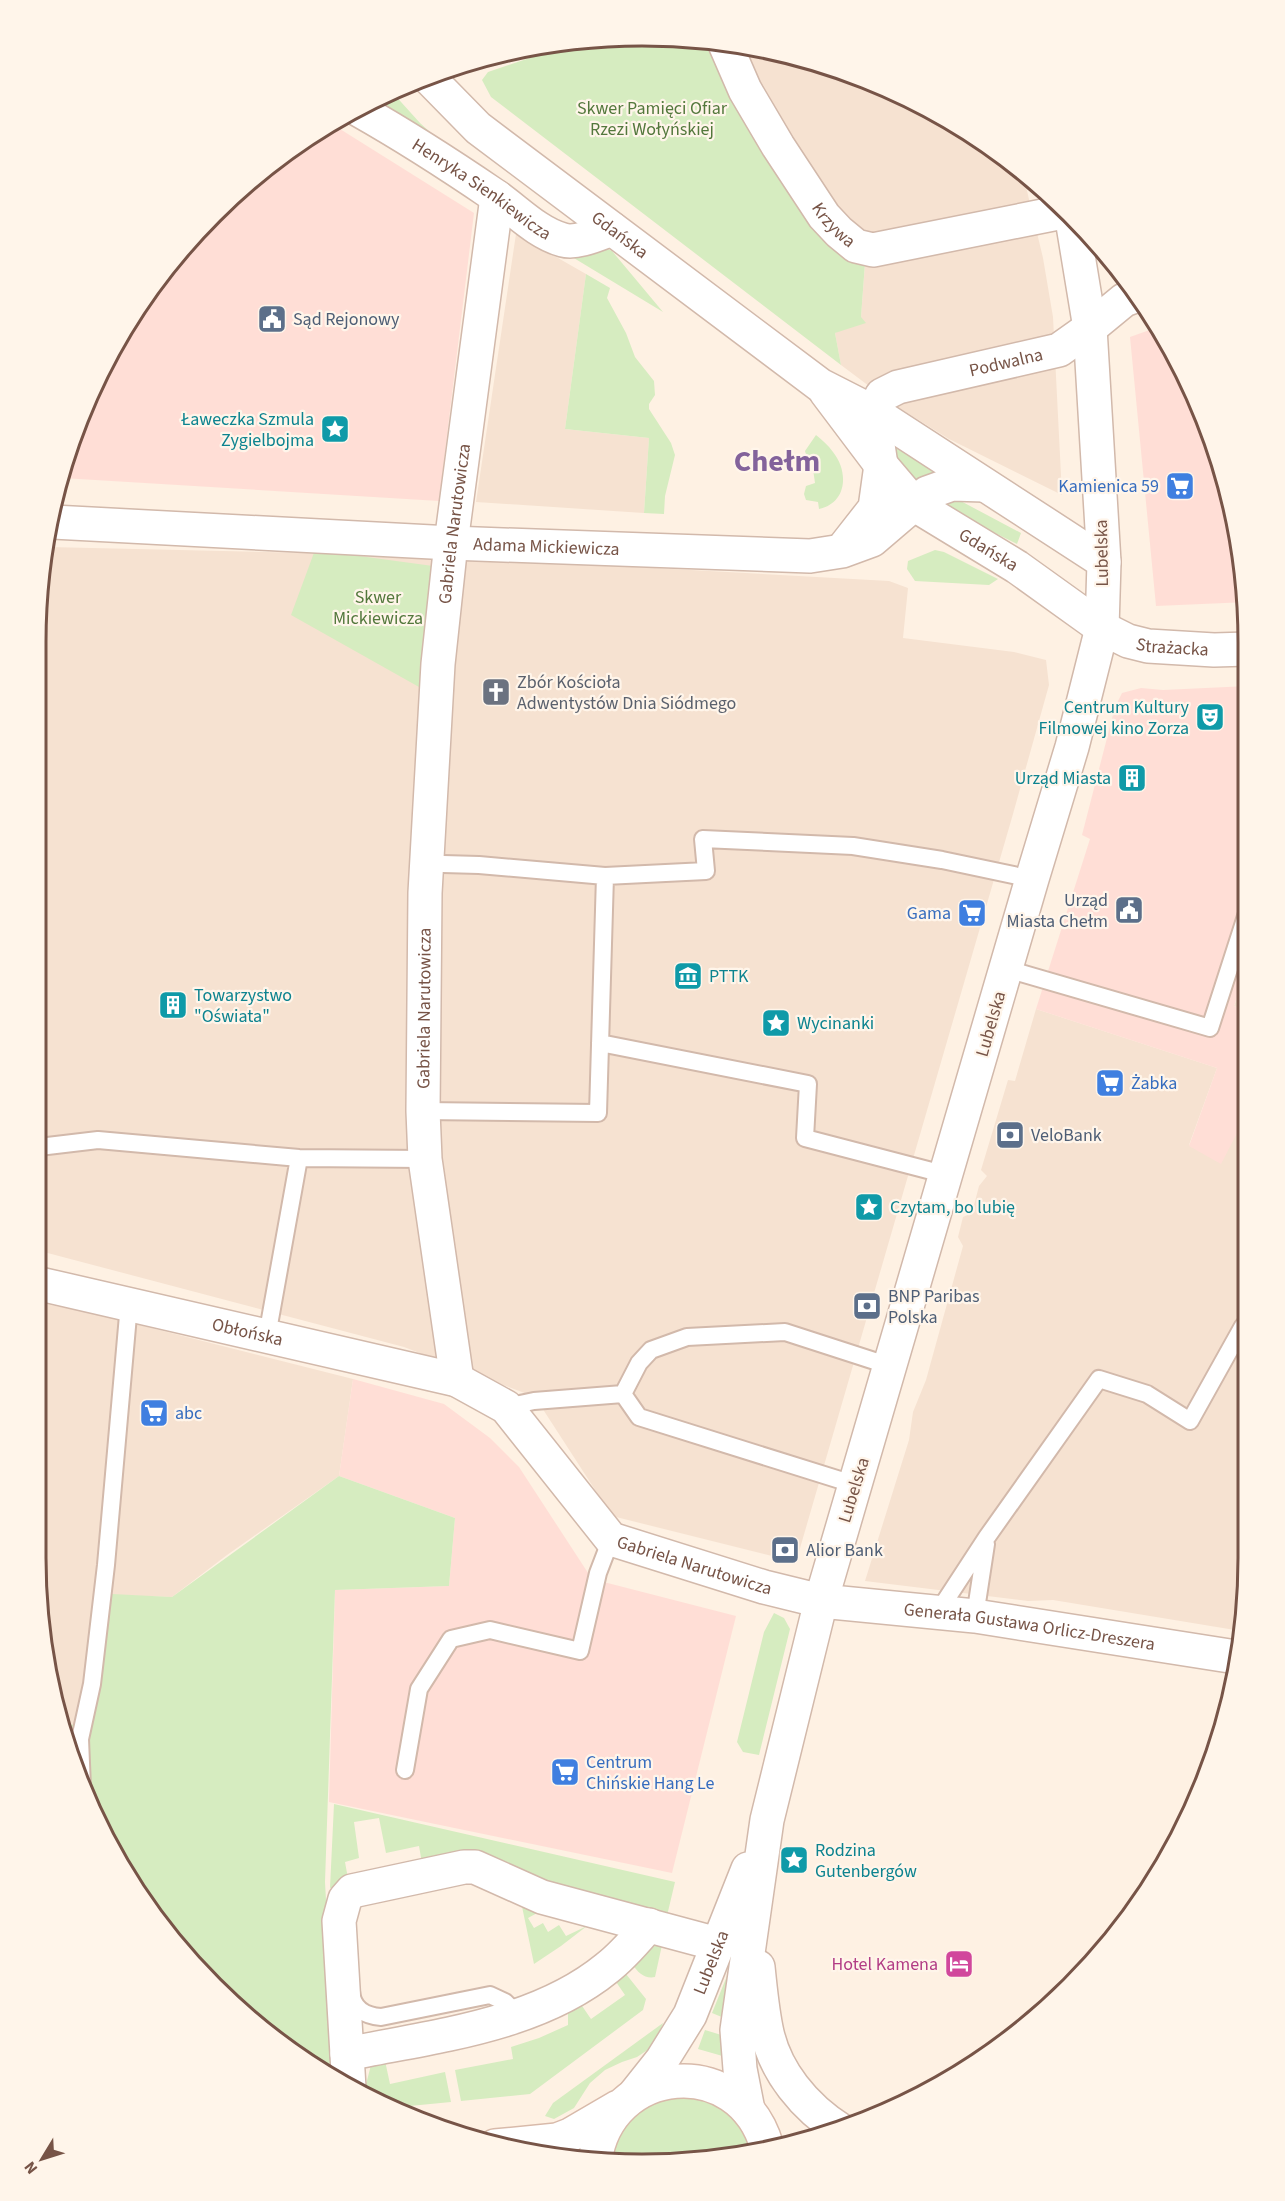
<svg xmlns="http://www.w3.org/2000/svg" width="1285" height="2201" font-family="'Source Sans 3',sans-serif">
<rect width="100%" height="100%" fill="#fef1e3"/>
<path fill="#f6e2d1" d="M707,42L760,48L874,82L979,138L1023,174L1043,258L1053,317L1062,495L949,439L893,404L841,365L835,333L861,317L865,264L723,79Z
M516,234L586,274L565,429L649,438L644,513L476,502Z
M48,547L438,556L889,581L908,588L903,638L1014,652L1046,660L1049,685L1013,814L796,1562L612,1516L535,1397L404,1347L40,1251L37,603Z
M1245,976L1248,977V1012L1234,1006Z
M1036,1009L1217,1068L1189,1145L1248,1107V1598L1241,1631L1053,1600L1028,1601L865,1581L909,1440L913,1412L926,1380L963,1246L958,1237L963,1217L972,1213L979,1186L987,1176L981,1170L1008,1080L1015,1081Z
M40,1303L92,1313L353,1379L339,1476L227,1555L172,1597L112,1595L90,1724L61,1725L41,1638Z"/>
<path fill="#ffded6" d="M332,124L474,213L439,501L62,478L68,447L138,306L213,214L305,138Z
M1158,327L1168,339L1217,448L1248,602L1156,606L1130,337Z
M1248,686V977L1245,976L1234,1006L1248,1012V1112L1221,1164L1189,1146L1217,1068L1036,1009L1090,839L1082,835L1115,707L1122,693L1141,688L1163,690Z
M353,1379L444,1404L490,1438L519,1467L592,1579L736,1616L672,1873L329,1802L335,1590L449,1586L455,1518L339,1476Z"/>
<path fill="#d6ecc0" d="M642,36L707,42L723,79L865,263L861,317L866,323L835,333L841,365L491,97L482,80L488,72L574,43Z
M392,92L420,123L442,143L376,101Z
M599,245L612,251L663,312L554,246Z
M586,274L610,288L607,298L626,333L635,357L654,381L655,395L649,404V409L671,443L675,455L665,496L664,514L644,513L649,438L565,429Z
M816,435C822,440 828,445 833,452C849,472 847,503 819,509L818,502L806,500L804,494L806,486L815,483L812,462L807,458L805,451Z
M896,442L938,473L928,474L911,484C901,470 893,459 896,442Z
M955,498L1021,533L1017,544L953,512L945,503Z
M315,550L433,566L419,687L291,615Z
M935,550L944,552L998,579L989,585L915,581L907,569L908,561Z
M339,1476L455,1518L449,1586L335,1590L325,1882L336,2081L305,2063L214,1988L161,1927L99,1827L68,1753L61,1725L90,1724L112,1594L172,1597Z
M774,1613L784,1618L790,1629L759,1755L743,1752L737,1742L764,1632Z
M334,1804L675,1882L666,1920L423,1869L419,1846L386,1853L379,1818L354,1822L359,1858L345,1862L349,1884L330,1888Z
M520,1897L550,1906L528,1918L534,1928L543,1923L548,1932L559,1925L566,1936L587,1926L561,1946L534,1964Z
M653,1942L662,1945L655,1977C645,1979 638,1973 633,1965Z
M733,1961L729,2020L712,2013Z
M622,1969L646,1999L643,2010L530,2094L461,2101L455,2070L513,2059L511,2047L539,2038L568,2025V2006L578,2000L591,2019L625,1995L612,1976Z
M663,2023L655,2045L637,2057L622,2062L605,2070L590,2083L574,2108L554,2119L545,2116L553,2103Z
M705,2030L728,2037L726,2057L698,2049Z
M384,2056L390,2084L445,2072L451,2102L389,2108L363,2096L371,2065Z
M676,2096C722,2101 731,2110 753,2150L682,2164L610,2161L625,2124L644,2107Z"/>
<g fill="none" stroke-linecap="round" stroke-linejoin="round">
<g stroke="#d2b9ab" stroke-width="20">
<path id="service" d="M443,864L479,865L605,876
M1007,969L1210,1028L1248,910
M600,1043L808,1084L805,1138L947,1175
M423,1111L598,1113L605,876L706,871L703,839L853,846L942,860L1032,879
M39,1147L98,1140L299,1158L425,1159
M267,1336L299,1158
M623,1394L639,1363L651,1350L687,1337L785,1332L890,1366
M506,1407L534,1401L623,1394L639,1417L856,1485
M938,1612L987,1537L1099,1379L1147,1394L1190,1421L1243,1326
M975,1616L986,1544
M405,1770L419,1689L451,1639L490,1630L580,1651L598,1573L611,1539
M82,1787L80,1739L92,1684L106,1565L129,1304
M351,1991C352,2008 365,2016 381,2017L490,1995L505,2002L519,2016"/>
</g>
<g stroke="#d2b9ab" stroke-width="36">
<g id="minor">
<path id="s1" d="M725,44L745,90L778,146L824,216L839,232L856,246L873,250L1068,211"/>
<path id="s2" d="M359,110C405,136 450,165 494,195C516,210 537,233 563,240C577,244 598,234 612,229"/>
<path d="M1071,213L1090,328L1104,562"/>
<path id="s3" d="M457,1380L425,1159L423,1111L425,893L438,664L451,543L497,197"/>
<path id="s4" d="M821,1601L975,1616L1236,1657"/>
<path d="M347,2054C434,2036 536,2026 607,1968C623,1956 636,1940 649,1925"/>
<path d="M349,2088L339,1921L345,1899L352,1891L464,1867H475L542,1897L717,1944"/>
</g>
</g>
<g stroke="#d2b9ab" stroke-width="36">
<g id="tertiary">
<path id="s5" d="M428,77L478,128L820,385L873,412L1104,562L1102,628L1072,747L1032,879L821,1601L767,1820L737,2030L740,2069L748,2110"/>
<path id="s6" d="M826,392L881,465L915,505L1017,567L1102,628L1128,641L1148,646L1214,650L1248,649"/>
<path id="s7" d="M53,522L451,543L810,556L842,551L872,540L927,493L952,484L984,485"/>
<path id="s8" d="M846,545L875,508L881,465L873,412L882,395L898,387L1059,350L1090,328L1124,300L1135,296"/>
<path id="s9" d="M40,1284L457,1380L506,1407L611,1539L764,1587L821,1601"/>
<path d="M758,1967C760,1987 762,2008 766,2028C774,2071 805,2108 842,2131"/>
<path id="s10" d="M635,2094L662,2060L690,2015L748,1869"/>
</g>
</g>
<g stroke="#d8baaa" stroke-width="36">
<path id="secondary" d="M495,2146L557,2140L570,2135L618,2107
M595,2161C608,2063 740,2051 767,2147"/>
</g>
<use href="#service" stroke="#fff" stroke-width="16"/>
<use href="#minor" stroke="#fff" stroke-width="33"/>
<use href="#tertiary" stroke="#fff" stroke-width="33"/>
<use href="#secondary" stroke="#fff" stroke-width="33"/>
</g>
<defs>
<g id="civic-square" transform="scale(1.5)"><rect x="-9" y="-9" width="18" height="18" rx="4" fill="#5c6f8a" stroke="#fff5ea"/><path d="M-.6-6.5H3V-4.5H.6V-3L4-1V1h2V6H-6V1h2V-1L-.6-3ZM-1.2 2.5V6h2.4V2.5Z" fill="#fff"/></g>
<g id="sight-square" transform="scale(1.5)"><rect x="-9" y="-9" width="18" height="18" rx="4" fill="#0f9aa8" stroke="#fff5ea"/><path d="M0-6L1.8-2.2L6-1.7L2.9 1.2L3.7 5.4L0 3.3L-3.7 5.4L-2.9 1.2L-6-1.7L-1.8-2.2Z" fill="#fff"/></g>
<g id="supermarket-square" transform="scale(1.5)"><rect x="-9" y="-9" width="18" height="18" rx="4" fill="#3f7fe0" stroke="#fff5ea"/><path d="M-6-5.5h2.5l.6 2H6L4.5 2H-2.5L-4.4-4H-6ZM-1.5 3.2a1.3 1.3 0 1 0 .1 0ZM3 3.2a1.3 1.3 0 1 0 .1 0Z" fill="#fff"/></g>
<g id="church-square" transform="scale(1.5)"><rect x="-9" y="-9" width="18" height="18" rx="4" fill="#6b7280" stroke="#fff5ea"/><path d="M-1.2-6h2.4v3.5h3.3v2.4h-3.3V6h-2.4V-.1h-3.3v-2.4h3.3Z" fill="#fff"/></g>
<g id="theatre-square" transform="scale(1.5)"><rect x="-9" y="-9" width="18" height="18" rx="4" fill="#0f9aa8" stroke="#fff5ea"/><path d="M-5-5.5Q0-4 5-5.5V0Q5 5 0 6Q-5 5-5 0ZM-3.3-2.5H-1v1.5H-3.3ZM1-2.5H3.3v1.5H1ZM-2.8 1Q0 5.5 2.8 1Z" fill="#fff"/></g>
<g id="building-square" transform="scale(1.5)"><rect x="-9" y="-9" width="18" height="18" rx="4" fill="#0f9aa8" stroke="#fff5ea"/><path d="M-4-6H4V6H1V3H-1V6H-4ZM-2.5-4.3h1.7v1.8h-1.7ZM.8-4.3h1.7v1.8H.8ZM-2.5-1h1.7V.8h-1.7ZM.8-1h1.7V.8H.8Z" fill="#fff"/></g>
<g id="museum-square" transform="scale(1.5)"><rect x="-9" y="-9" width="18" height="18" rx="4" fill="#0f9aa8" stroke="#fff5ea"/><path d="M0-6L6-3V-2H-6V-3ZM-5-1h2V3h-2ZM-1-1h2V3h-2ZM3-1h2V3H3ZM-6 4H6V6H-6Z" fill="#fff"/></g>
<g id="bank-square" transform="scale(1.5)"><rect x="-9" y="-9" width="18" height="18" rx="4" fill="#5c6f8a" stroke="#fff5ea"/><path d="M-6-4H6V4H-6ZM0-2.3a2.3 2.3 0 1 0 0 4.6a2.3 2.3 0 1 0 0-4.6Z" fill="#fff"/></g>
<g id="hotel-square" transform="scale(1.5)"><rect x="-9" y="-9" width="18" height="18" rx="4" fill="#d1479c" stroke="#fff5ea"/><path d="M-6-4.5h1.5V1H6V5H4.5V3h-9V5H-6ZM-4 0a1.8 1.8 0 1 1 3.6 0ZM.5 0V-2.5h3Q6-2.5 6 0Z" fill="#fff"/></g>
</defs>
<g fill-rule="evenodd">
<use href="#civic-square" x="272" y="319"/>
<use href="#sight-square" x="335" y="429"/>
<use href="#supermarket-square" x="1180" y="486"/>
<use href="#church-square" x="496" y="692"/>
<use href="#theatre-square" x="1210" y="717"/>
<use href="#building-square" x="1132" y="778"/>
<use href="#civic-square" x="1129" y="910"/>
<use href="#supermarket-square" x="972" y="913"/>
<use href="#museum-square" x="688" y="976"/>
<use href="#building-square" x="173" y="1005"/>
<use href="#sight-square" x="776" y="1023"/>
<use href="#supermarket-square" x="1110" y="1083"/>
<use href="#bank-square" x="1010" y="1135"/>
<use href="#sight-square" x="869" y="1207"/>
<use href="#bank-square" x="867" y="1306"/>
<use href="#supermarket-square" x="154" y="1413"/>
<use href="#bank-square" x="785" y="1550"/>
<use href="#supermarket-square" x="565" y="1772"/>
<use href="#sight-square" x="794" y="1860"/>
<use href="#hotel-square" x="959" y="1964"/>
</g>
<g text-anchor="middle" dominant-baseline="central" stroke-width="4.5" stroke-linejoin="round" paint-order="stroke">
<g font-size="18" fill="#53783c" stroke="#fff5ea">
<text x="652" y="108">Skwer Pamięci Ofiar<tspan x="652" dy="21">Rzezi Wołyńskiej</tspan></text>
<text x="378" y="597">Skwer<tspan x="378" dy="21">Mickiewicza</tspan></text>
</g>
<g font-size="18" fill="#775447" stroke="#fff5ea">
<text stroke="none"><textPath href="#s2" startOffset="146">Henryka Sienkiewicza</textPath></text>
<text stroke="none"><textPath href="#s1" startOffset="212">Krzywa</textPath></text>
<text stroke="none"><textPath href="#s5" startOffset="249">Gdańska</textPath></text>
<text stroke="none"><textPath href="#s8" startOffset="292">Podwalna</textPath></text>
<text stroke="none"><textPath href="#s3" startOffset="860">Gabriela Narutowicza</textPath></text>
<text stroke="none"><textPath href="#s7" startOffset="494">Adama Mickiewicza</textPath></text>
<text stroke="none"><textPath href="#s6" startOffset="230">Gdańska</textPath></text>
<text transform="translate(1102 553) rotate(-91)">Lubelska</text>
<text stroke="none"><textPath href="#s6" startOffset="442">Strażacka</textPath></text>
<text stroke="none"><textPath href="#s3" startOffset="374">Gabriela Narutowicza</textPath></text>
<text transform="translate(991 1024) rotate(-74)">Lubelska</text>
<text stroke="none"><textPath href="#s9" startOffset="213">Obłońska</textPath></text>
<text transform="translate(854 1490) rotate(-73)">Lubelska</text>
<text stroke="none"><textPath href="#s9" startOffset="740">Gabriela Narutowicza</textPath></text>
<text stroke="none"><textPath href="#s4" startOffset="210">Generała Gustawa Orlicz-Dreszera</textPath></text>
<text stroke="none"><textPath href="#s10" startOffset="153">Lubelska</textPath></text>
</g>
<g font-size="18" fill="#4e5e75" stroke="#fff5ea" text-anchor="start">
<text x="293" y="319">Sąd Rejonowy</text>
<text x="1108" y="900" text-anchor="end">Urząd<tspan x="1108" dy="21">Miasta Chełm</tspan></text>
<text x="1031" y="1135">VeloBank</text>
<text x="888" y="1296">BNP Paribas<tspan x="888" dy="21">Polska</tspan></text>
<text x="806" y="1550">Alior Bank</text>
</g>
<g font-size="18" fill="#0d838f" stroke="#fff5ea" text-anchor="start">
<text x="314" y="419" text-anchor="end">Ławeczka Szmula<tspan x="314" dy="21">Zygielbojma</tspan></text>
<text x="1189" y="707" text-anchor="end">Centrum Kultury<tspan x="1189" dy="21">Filmowej kino Zorza</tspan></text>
<text x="1111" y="778" text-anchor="end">Urząd Miasta</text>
<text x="709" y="976">PTTK</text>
<text x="194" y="995">Towarzystwo<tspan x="194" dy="21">"Oświata"</tspan></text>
<text x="797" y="1023">Wycinanki</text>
<text x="890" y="1207">Czytam, bo lubię</text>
<text x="815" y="1850">Rodzina<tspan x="815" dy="21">Gutenbergów</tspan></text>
</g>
<g font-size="18" fill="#366cbe" stroke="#fff5ea" text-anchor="start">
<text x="1159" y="486" text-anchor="end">Kamienica 59</text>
<text x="951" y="913" text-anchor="end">Gama</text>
<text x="1131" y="1083">Żabka</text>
<text x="175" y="1413">abc</text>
<text x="586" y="1762">Centrum<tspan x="586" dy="21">Chińskie Hang Le</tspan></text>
</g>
<g font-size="18" fill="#5b616d" stroke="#fff5ea" text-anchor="start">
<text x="517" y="682">Zbór Kościoła<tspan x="517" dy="21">Adwentystów Dnia Siódmego</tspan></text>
</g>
<g font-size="18" fill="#b23c85" stroke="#fff5ea" text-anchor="end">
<text x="938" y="1964">Hotel Kamena</text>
</g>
<g font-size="30" font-weight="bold" fill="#83629b" stroke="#fff5ea">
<text x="777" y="461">Chełm</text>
</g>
</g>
<path d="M0 0H1285V2201H0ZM642 46H642A596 596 0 0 1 1238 642V1558A596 596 0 0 1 642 2154H642A596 596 0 0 1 46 1558V642A596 596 0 0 1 642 46Z" fill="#fff5ea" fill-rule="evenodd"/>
<path fill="none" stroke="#775447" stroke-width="3" d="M642 46H642A596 596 0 0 1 1238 642V1558A596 596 0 0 1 642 2154H642A596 596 0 0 1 46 1558V642A596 596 0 0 1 642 46Z"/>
<g transform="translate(42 2159) rotate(232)" stroke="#fff5ea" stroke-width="4.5" paint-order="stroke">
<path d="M0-4.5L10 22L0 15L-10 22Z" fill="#775447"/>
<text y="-9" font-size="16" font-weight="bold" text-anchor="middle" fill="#775447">N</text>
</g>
</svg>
